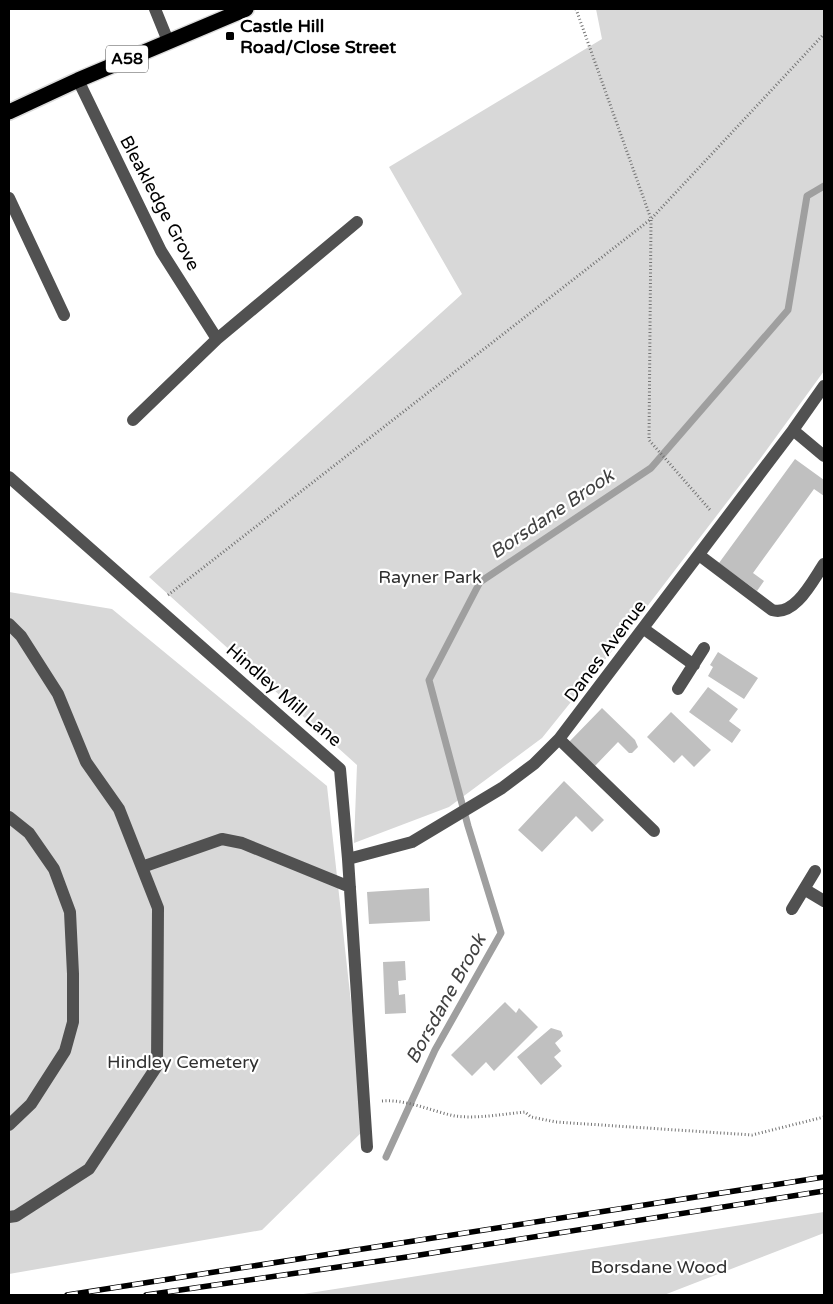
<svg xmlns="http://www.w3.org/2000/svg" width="833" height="1304" font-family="'Varela Round',sans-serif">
<rect width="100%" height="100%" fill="#fff"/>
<path fill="#d8d8d8" d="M596,9H824V371L760,459L636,621L542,738L449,807L354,843L357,765L149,577L462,294L389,167L602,39Z
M9,592L112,609L327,786L365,1129L262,1230L9,1274Z
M824,1212V1233L664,1295H297Z"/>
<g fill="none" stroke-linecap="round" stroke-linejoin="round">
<path stroke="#9f9f9f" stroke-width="7" d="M386,1157L435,1050L501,933L468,826L429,680L480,582L651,468L788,310L807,196L824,186"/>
</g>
<path fill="#c0c0c0" d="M795,459L824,480V496L814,489L753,573L764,581L757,591L719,563Z
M718,652L758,678L744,699L708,676L713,667L710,665Z
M708,687L738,709L729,721L741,730L732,743L689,712Z
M602,708L635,740L638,747L632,753H629L618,742L594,767L569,742Z
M671,712L711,750L694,767L682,755L674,763L647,737Z
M564,781L604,820L592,832L576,816L542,852L518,830Z
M429,888L430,921L369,924L367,892Z
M405,961L406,980L398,981L399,995L405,994L406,1013L385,1014L383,962Z
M505,1002L516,1013L519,1008L538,1027L494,1071L486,1062L472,1076L451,1055Z
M551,1028L561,1031L563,1036L555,1043L561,1051L554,1057L562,1066L541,1085L517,1057Z"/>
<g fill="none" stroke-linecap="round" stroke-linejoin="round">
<g stroke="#dbdbdb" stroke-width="18">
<path id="highway" d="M9,112L78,80L246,9"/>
</g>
<path stroke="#737373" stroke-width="3" stroke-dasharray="1 2.5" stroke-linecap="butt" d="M576,9L651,219L824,34
M651,220L649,440L711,511
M168,595L651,219
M382,1101C406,1099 431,1111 455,1116C477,1119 503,1114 525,1112L531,1117L556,1122L752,1135L824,1117"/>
<path stroke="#515151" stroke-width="12" d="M155,9L168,41
M78,80L161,251L217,339L357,222
M9,198L64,315
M133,420L217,339
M793,430L824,456
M9,477L340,769L348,859L367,1147
M699,555L772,610C795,617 813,580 824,564
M9,624L21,636L58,694L86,762L119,809L158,908L157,1066L89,1169L16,1216L9,1217
M644,629L694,665
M678,689L704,648
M559,739L654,831
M9,817L29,833L54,869L70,912L73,974V1022L65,1051L31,1104L9,1125
M348,859L412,842L502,788L534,764L559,739L793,430L824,386
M142,867L222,839L242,843L350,887
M804,889L824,901
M792,909L815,871"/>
<use href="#highway" stroke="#000" stroke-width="15"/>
<g stroke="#000" stroke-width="5.5">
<path id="rail" d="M67,1295L824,1177
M146,1295L407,1257L824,1191"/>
</g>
<use href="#rail" stroke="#fff" stroke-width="4" stroke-dasharray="11" stroke-linecap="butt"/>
</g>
<rect fill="#000" stroke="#fff" stroke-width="2" x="225" y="31" width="10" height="10" rx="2.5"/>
<g text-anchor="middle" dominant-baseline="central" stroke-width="4.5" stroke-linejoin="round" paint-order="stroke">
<rect fill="#fff" stroke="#4c4c4c" stroke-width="1" x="106" y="45.5" width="42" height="27" rx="4"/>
<g font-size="16" font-weight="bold" fill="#000">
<text x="127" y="59">A58</text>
</g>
<g font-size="18" font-weight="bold" fill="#000" stroke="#fff" text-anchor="start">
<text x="240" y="26">Castle Hill<tspan x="240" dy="21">Road/Close Street</tspan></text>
</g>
<g font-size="18" fill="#000" stroke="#fff">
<text transform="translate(160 203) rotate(62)">Bleakledge Grove</text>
<text transform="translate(605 651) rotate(-53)">Danes Avenue</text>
<text transform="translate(284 695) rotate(41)">Hindley Mill Lane</text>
</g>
<g font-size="18" fill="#2f2f2f" stroke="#fff">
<text x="430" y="577">Rayner Park</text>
<text x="183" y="1062">Hindley Cemetery</text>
<text x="659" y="1267">Borsdane Wood</text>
</g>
<g font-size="19" font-style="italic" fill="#404040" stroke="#fff">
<text transform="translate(552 514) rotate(-34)">Borsdane Brook</text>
<text transform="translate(446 999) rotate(-61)">Borsdane Brook</text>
</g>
</g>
<rect width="833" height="1304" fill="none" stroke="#000000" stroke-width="20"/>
</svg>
